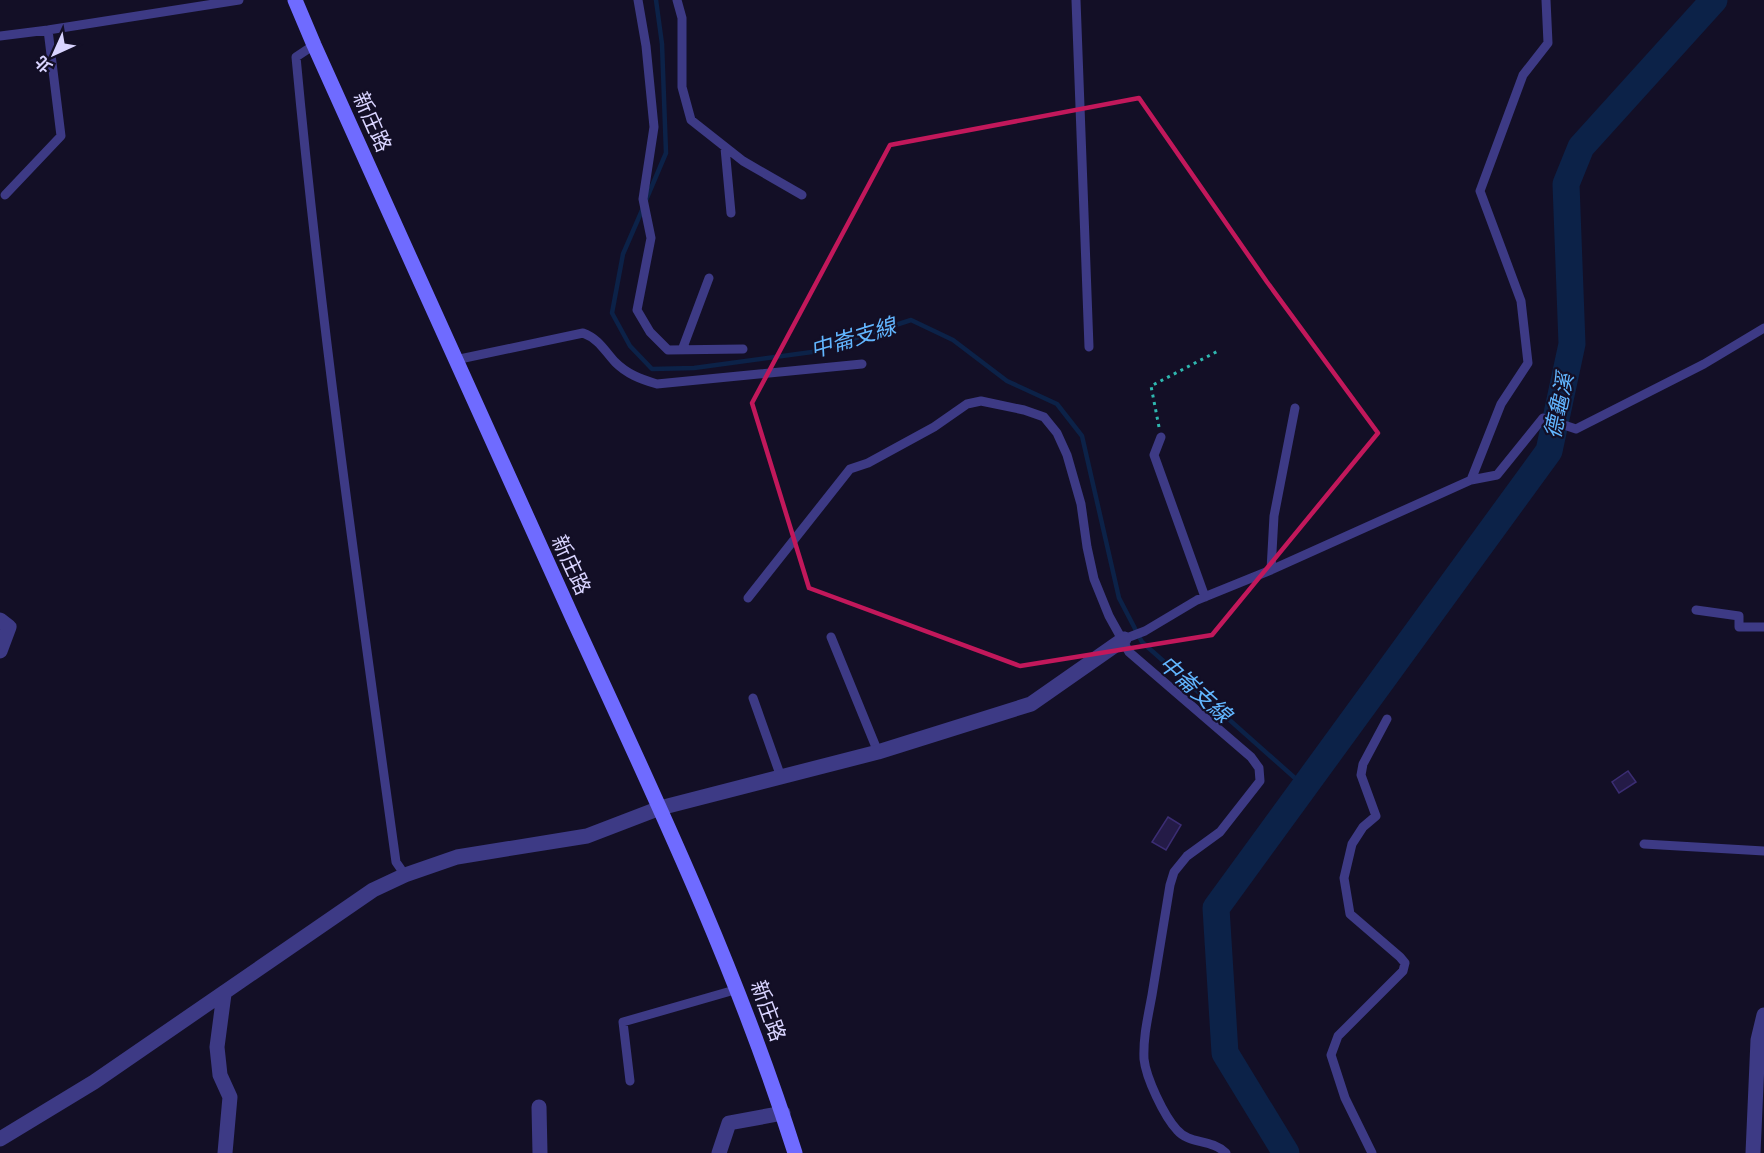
<svg xmlns="http://www.w3.org/2000/svg" width="1764" height="1153" font-family="'DM Sans','Noto Sans TC',sans-serif">
<rect width="100%" height="100%" fill="#130f26"/>
<g fill="none" stroke-linecap="round" stroke-linejoin="round">
<path stroke="#0c2248" stroke-width="4.5" d="M646,200L666,153L662,44L656,0
M643,208L623,254L612,313L630,346L652,369L694,368L812,352L911,320L953,340L1007,381L1057,404L1082,436L1119,598L1142,642L1305,787"/>
<path stroke="#0c2248" stroke-width="27" d="M1286,1153L1225,1053L1216,908L1549,451L1572,344L1566,184L1581,147L1714,0"/>
</g>
<path fill="#241b47" stroke="#3b2d73" stroke-width="1.5" d="M1628,771L1636,782L1619,793L1612,782Z
M1168,817L1181,825L1166,850L1152,842Z"/>
<g fill="none" stroke-linecap="round" stroke-linejoin="round">
<path stroke="#2fb8b0" stroke-width="3" stroke-dasharray="3 4.5" stroke-linecap="butt" d="M1159,427L1151,386L1218,351"/>
<path stroke="#3d3a85" stroke-width="9" d="M638,0L646,46L654,127L643,199L651,238L637,310L650,332L668,350L743,349
M677,0L682,18V87L691,120L743,161L802,195
M1076,0L1089,347
M0,36L48,30L239,0
M314,45L296,57C321,326 359,594 396,862L405,875
M725,148L731,213
M5,195L61,136L48,30
M682,350L709,278
M455,360L583,333C599,339 604,350 615,362C627,374 640,379 657,384L862,364
M1161,437L1154,455L1205,597
M1471,480L1501,404L1528,363L1521,301L1480,191L1523,75L1548,43L1546,0
M1271,570L1274,516L1295,408
M748,598L850,469L868,463L934,427L967,404L981,401L1024,410L1044,417L1057,433L1067,455L1081,504L1087,547L1094,579L1109,616L1129,652L1251,757L1259,768L1260,781L1220,832L1187,856L1174,872L1170,885C1164,922 1158,959 1152,995C1148,1017 1143,1037 1144,1059C1146,1078 1164,1116 1177,1130C1190,1145 1210,1138 1226,1153
M1696,610L1739,616V627H1764
M831,637L878,752
M1124,639L1145,631L1197,600L1271,570L1471,480L1497,475L1543,418L1576,429L1704,364L1764,328
M753,698L781,777
M1644,844L1764,851
M630,1081L623,1022L738,989
M1372,1153L1345,1098L1331,1055L1338,1036L1403,971L1405,963L1400,957L1350,914L1344,878L1352,844L1363,827L1376,816L1361,775L1363,764L1387,719"/>
<path stroke="#3d3a85" stroke-width="15" d="M0,620L9,627L0,651
M224,994L217,1047L220,1075L230,1097L225,1153
M539,1107L540,1153
M0,1139L94,1082L373,890L405,875L457,857L587,836L660,808L878,752L1031,704L1124,639
M719,1153L729,1123L783,1113
M1753,1153L1758,1040L1764,1015"/>
<path stroke="#6f6bff" stroke-width="15" d="M295,0L314,45C401,237 486,429 574,621C654,795 737,969 795,1153"/>
</g>
<path fill="none" stroke="#c2185b" stroke-width="4.5" stroke-linejoin="round" d="M1139,98L1267,282L1378,433L1212,635L1020,666L809,588L752,403L890,145Z"/>
<g text-anchor="middle" dominant-baseline="central" stroke-width="4.5" stroke-linejoin="round" paint-order="stroke">
<g font-size="21" fill="#d9d4ff" stroke="#130f26">
<text transform="translate(372 122) rotate(66)">新庄路</text>
<text transform="translate(571 565) rotate(65)">新庄路</text>
<text transform="translate(768 1011) rotate(70)">新庄路</text>
</g>
<g font-size="22" font-style="italic" fill="#62b6ff" stroke="#130f26">
<text transform="translate(853 338) rotate(-17)">中崙支線</text>
<text transform="translate(1559 406) rotate(-78)">德龜溪</text>
<text transform="translate(1195 689) rotate(42)">中崙支線</text>
</g>
</g>
<g transform="translate(54 54) rotate(225)" stroke="#130f26" stroke-width="4.5" paint-order="stroke">
<path d="M0-4.5L10 22L0 15L-10 22Z" fill="#d9d4ff"/>
<text y="-9" font-size="16" font-weight="bold" text-anchor="middle" fill="#d9d4ff">北</text>
</g>
</svg>
